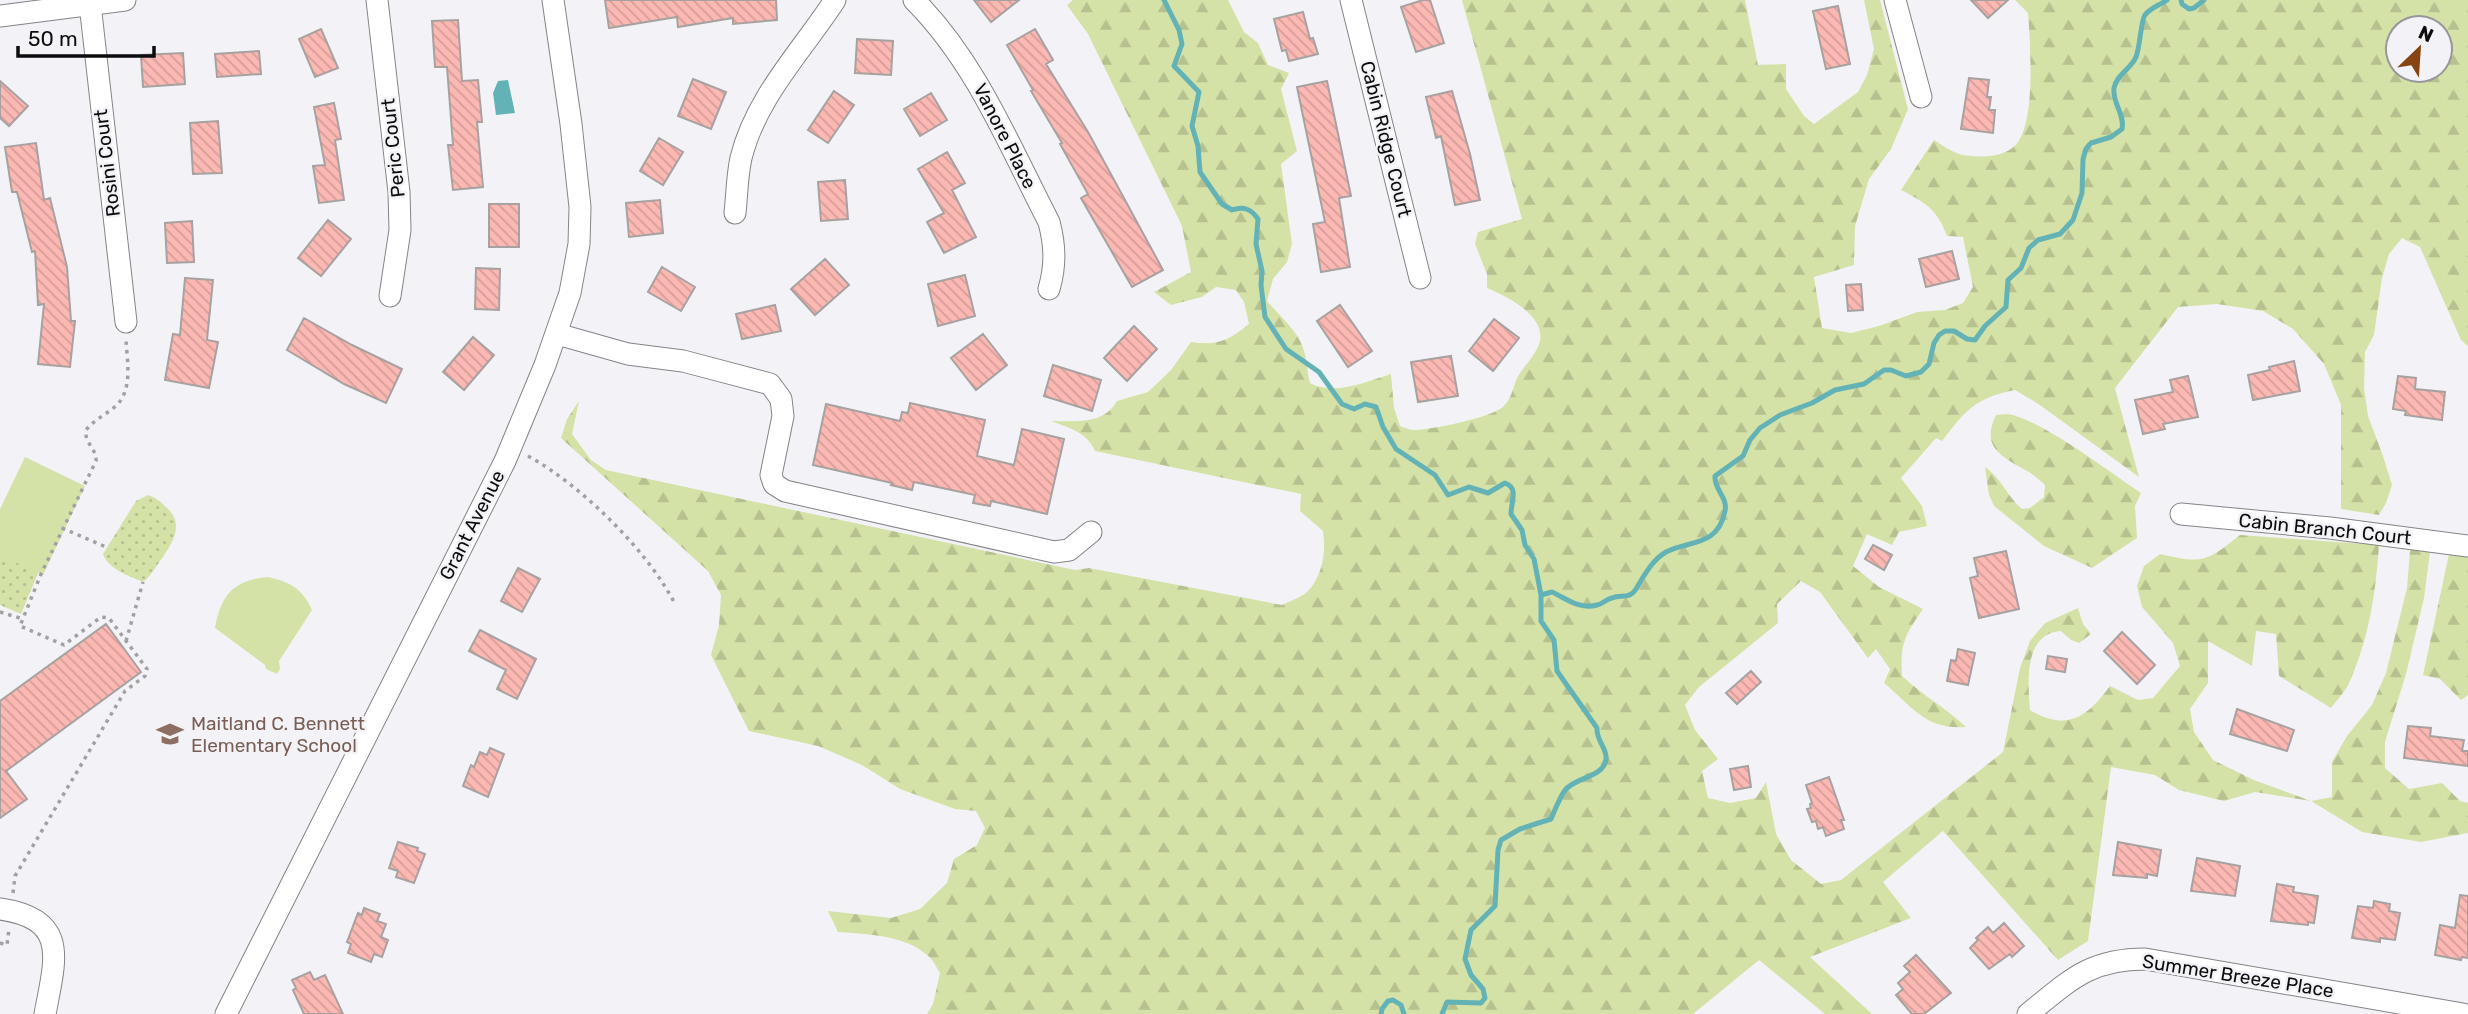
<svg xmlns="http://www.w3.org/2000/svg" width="2468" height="1014" font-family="Rubik,sans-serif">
<defs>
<pattern id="grass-dots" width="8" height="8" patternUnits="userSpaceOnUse" patternTransform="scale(1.75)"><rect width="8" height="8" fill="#d5e2a7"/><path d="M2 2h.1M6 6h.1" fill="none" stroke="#b6c18f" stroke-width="1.8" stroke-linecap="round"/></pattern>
<pattern id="forest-firs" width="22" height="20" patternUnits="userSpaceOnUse" patternTransform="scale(1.75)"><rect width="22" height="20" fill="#d5e2a7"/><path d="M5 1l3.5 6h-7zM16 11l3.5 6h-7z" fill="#b6c18f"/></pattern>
<pattern id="building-back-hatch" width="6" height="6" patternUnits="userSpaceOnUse" patternTransform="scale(1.75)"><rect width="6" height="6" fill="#fcb8b2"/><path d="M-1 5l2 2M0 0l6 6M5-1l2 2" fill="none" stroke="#d79d98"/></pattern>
</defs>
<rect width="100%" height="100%" fill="#f3f3f7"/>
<path fill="url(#grass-dots)" d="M148,495C155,497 161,502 166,507C186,524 172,544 160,561C155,568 150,577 143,582C129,576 108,569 103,554L136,501Z
M0,555L39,571L21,614L0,605Z"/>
<path fill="url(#forest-firs)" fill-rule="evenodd" d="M1073,0H1228L1244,32L1258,43L1268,65L1289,73L1281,89L1297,151L1281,164L1292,244L1287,262L1273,279L1267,301C1279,315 1298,331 1303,348C1307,359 1307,371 1310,383C1334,396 1366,382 1391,374L1394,408L1400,426C1405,428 1410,430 1415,430C1434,429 1490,418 1503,407C1513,398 1513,383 1520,373C1526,364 1537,353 1540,341C1545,315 1506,296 1487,288V274L1475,244L1478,232L1522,219L1462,0H1745L1758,65L1786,64V89L1804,116L1814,124L1858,92L1867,75L1874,49L1864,0H1880L1908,109L1891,149L1869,179L1855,226L1854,265L1814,277L1822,328L1851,333L1879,326L1917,312L1945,310L1963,303L1973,287L1963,237L1947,236C1937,209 1926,203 1901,190L1934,140C1942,145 1953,153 1963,155C1980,158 2007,158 2018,142C2036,116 2030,43 2028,13L2015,0H2468V346L2461,340L2420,247L2402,238L2389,254L2382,278L2374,335L2365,352L2364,388L2368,416L2383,456L2392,485L2386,503L2379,515L2341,509V405L2324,364L2293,329L2263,311L2217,304L2178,307L2115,388L2139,477L2037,403L2015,390C1975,398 1966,410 1942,441L1936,438L1901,478L1922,506L1927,526L1899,532L1892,545L1867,534L1853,566L1879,587L1923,609C1905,635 1900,643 1902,676C1922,695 1946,708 1966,727C1925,730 1913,707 1884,683L1890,669L1876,649L1868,658L1820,592L1801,581L1777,604L1778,623L1699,687L1685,705L1695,730L1718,759L1702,771L1708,798L1730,803L1756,798L1766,782L1776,834L1791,860L1821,884L1841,880L2003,752L2020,668L2030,641L2045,623L2078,608L2083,624L2091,634L2079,643L2071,640L2061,631C2023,634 2028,683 2030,710C2068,732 2087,717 2110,686L2138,700L2153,698L2180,666L2173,643L2142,607L2137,586L2144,566L2160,554C2203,564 2206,562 2240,535L2379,545C2376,591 2369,638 2350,681C2346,691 2337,700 2331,708L2279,676L2276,634L2256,631L2252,666L2208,641V683L2190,709L2194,732L2213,760L2254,780L2311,801L2332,797V762L2347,736L2372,705L2386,673L2407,588L2410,550L2430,552L2424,598L2406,674L2385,742V768L2409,789L2442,783L2460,801L2468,803V833L2421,842L2362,832L2311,801L2255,792L2224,801L2179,790L2155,775L2111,767L2088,941L2058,960L1943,831L1883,882L1911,918L1810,957L1872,1014H1825L1759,960L1693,1014H927L933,1004L940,973C936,967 933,959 927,955C904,935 867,934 838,932L828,911L891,918L920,909L947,883L954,859L977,845L985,828L976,811L955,809L900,789L862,765L818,746L749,731L711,655L719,625L721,595L708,571L561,438L567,419L579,401L572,434L591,460L606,470L1075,570L1089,568L1282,605C1290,601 1302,597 1308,591C1323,575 1326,551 1323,531L1300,511L1301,494L1095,451C1087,432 1069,428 1051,421C1077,421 1103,425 1117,401L1148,392L1171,370L1191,342C1218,346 1229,340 1249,324L1244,302L1236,290L1216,287L1202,297L1171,305L1154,292L1191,272L1182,226L1088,34L1067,5ZM2398,28H2440V70H2398Z
M2008,414C2042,420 2109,472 2141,493L2135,506L2137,538L2092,568L2044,546L1994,506L1989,495L1985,467C2003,480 2006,495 2022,509L2030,508L2044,497L2045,485C2039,480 2033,474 2027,471C2002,457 1980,447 1996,415Z
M2449,554L2468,557V695L2461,700L2440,679L2423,675Z"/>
<path fill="#d5e2a7" d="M25,457L85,486L43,575L0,555V509Z
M268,577C290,582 303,589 312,610L279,661L280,669L277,674L266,669L265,665L215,628C221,595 233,580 268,577Z"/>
<path fill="#63b3b6" d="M508,80L515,113L496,115L493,93L498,81Z"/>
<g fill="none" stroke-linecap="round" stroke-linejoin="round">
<path stroke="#63b3b6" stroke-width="5" d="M1164,0L1179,30L1182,44L1174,66L1199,92L1192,126L1198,146L1200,172L1222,204L1232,210C1244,206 1251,209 1258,219L1256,244L1262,271L1261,285L1265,317L1286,349L1319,372L1342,404L1354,409L1365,404L1376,407L1383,427L1396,449L1435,475L1448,495L1469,487L1488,493L1505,483C1519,488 1511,502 1511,514L1522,530L1525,545L1534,559L1541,595V621L1554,640L1557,671L1597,728C1596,741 1608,749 1606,760C1603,777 1577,777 1566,789C1560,796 1555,810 1551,819L1520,829L1501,840L1498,850L1495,906L1471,930L1465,959L1471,975L1483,989L1485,998L1481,1003L1447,1002L1442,1014
M2181,0L2182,4L2189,9L2194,8L2204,0
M1541,595L1552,592C1567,599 1580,610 1597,605C1603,604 1606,599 1612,598C1621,594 1629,600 1636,589C1644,576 1652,560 1666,552C1689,540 1718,547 1725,511C1728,497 1714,490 1715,476L1743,456L1750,440L1760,428L1780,415L1812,403L1835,390L1864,384L1884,370H1891L1906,376L1921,372L1929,364L1934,343L1939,335L1945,331H1954L1967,339L1975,340L1985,326L2006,307L2008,280L2021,268L2029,248L2038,240L2060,234L2073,220L2082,193L2083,159L2086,149L2091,143L2111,137L2122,129C2125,114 2112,103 2114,88C2117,74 2131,69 2136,57C2140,47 2141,20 2145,15C2150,8 2160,5 2167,0
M1381,1014L1382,1009L1388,1001L1393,1000L1401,1005L1404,1014"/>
</g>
<path fill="url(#building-back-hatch)" stroke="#a7a2a1" stroke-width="2" d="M605,0H776L777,20L733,24V18L678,27L677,17L609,28Z
M974,0H1019L991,22Z
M1423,0H1430L1444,43L1416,52L1401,7Z
M1971,0H2008L1988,18Z
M1838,6L1850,64L1826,69L1813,11Z
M1303,12L1310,39L1313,38L1318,54L1289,61L1286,50L1282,51L1274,19Z
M458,20L462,81L478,80L482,122H477L483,187L453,190L448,145H453L447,67H435L432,21Z
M321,29L338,68L315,77L299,39Z
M1035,29L1053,60L1046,64L1088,132L1163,270L1132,287L1081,198L1088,194L1060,144L1062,143L1031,91L1033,90L1007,45Z
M857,39L893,41L891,75L855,73Z
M259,51L261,74L217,77L215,54Z
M183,53L185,84L143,87L141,55Z
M1969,78L1989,80L1987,97H1991L1989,110H1995L1993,133L1961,129Z
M693,79L726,92L711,129L678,116Z
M0,81L28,106L9,126L0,118Z
M1327,81L1351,196L1339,198L1350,267L1321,272L1313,224L1325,222L1297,87Z
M834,91L854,105L828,143L808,130Z
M1452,91L1470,154L1480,200L1455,205L1441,136L1436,138L1426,97Z
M931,93L947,120L920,136L904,109Z
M334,103L341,139L335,140L344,200L319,203L313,166L325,165L314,107Z
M218,121L222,173L193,174L190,123Z
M659,138L683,152L663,185L640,171Z
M36,143L44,200L50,198L67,267L71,321H75L70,367L38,364L44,304L38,305L35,251L32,252L17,192H12L5,147Z
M947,152L965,183L952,190L976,237L944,253L927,222L944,213L918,169Z
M845,180L848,219L821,221L818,182Z
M660,200L663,233L629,237L626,203Z
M489,204H519V247H489Z
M328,220L351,239L321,276L298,258Z
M192,221L194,262L167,263L165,223Z
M1952,251L1959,279L1926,287L1919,259Z
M825,259L849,285L815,315L791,289Z
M662,267L695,287L681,311L648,292Z
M476,268L500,269L499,310L475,309Z
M965,275L975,316L938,326L928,284Z
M185,278L213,280L207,340L218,342L209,388L165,380L173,334L180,335Z
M1861,284L1863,310L1848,311L1846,285Z
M775,305L781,331L742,339L736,314Z
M1340,305L1372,351L1348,367L1317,321Z
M304,318L352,345L402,369L386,403L344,384L287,350Z
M1494,319L1519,338L1493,371L1469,351Z
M1134,326L1157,349L1127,381L1104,358Z
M983,334L1007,365L976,390L951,358Z
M473,337L494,355L464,390L443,372Z
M1451,356L1458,396L1418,402L1411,362Z
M2294,361L2300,391L2253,400L2248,375L2270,370L2269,367Z
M1053,365L1101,380L1092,411L1044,396Z
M2188,376L2198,417L2163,424L2165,429L2143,434L2135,400L2173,392L2170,380Z
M2398,376L2416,378L2415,389L2445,392L2442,420L2405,415L2406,411L2393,409Z
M910,403L985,420L977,456L1014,465L1022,429L1064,439L1047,514L991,501L990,506L973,503L975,495L914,482L912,490L891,485L892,483L813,465L826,404L900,421L902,412L908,413Z
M1873,545L1892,555L1884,570L1865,559Z
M2006,551L2019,609L1979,618L1970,578L1978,576L1974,558Z
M518,568L540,579L522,612L501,601Z
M106,624L141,672L6,771L27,799L0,818V701Z
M480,630L536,659L517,699L497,689L506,670L469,651Z
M2122,632L2155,665L2137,684L2104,651Z
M1958,649L1975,653L1968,685L1947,681L1951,660L1956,661Z
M2048,656L2067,659L2065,672L2046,669Z
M1751,671L1761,682L1737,704L1726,693Z
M2237,709L2294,730L2287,751L2230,734Z
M2408,726L2431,728L2430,736L2464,740L2462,751H2468V766L2404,758Z
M490,748L504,754L488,797L463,786L471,765L474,767L480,752L487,755Z
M1748,766L1751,787L1734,790L1730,769Z
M1829,777L1844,820H1841L1844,829L1826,836L1823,827L1818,829L1816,821L1812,822L1807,809L1811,808L1810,804L1812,803L1806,785Z
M398,842L418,848L417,851L425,854L414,883L396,877L398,871L389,868Z
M2118,842L2161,850L2157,876L2147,874V878L2113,875Z
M2197,858L2240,866L2235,896L2191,891Z
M2277,884L2294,887L2293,892L2318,896L2314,923L2308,922V925L2271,921Z
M2460,895L2468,896V958L2462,957L2461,960L2435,955L2440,925L2455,928Z
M2374,901L2390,904L2389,911L2400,913L2395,940L2380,938V942L2352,938L2358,906L2373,908Z
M364,908L380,914L377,921L386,924L381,937L388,940L382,957L374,954L371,962L348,953L351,944L347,942L358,913L362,915Z
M2004,923L2024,946L2012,957L2010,954L1989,969L1970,948L1978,940L1976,938L1988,927L1993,933Z
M1916,955L1951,993L1924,1014H1912L1896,995L1903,989L1898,983L1910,972L1904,966Z
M310,972L314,980L325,975L343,1014H304L293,990L296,988L292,980Z"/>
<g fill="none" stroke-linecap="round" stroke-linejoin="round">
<g stroke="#848488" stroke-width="23">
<path id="minor" d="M377,0L399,192L400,230L390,296
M914,0C976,62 1009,145 1049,222C1055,245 1056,265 1049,289
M1351,0L1420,278
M1895,0L1921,97
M90,4L126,322
M0,16L125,0
M735,213C737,195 737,176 741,158C756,97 802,51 835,0
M557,334L628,354L683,361L770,384L781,399L783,416L771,475L774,484L785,491L1054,552L1069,550L1091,532
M2181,514L2330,528L2468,546
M0,909C70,919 55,960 45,1014
M226,1014L505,461L545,365L570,293L579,244L580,207L571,124L553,0
M2028,1014C2069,981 2089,959 2145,959L2463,1014"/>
</g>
<path stroke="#a1a1a4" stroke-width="3.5" stroke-dasharray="3.5 5" stroke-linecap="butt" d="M528,456C581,485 648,551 675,604
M62,528L106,547
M0,612L23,619
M126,641L143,582
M13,893L15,876L125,691L145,676L147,669L109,618L101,617L64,645L20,626L41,574L96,461C97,449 84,443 86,430C95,419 107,414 117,405C133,388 127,360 126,340
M0,943L7,945L9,929"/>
<use href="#minor" stroke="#fff" stroke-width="21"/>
</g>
<defs>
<g id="school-bare" transform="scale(2.1)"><path d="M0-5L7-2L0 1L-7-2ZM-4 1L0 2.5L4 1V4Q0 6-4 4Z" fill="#8d6e63" stroke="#f3f3f7" stroke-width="2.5" paint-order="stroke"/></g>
</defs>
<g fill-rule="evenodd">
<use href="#school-bare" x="170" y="734"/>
</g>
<g text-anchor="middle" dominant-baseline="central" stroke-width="5" stroke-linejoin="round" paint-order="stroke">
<g font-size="19" fill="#0c0c0e" stroke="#f3f3f7">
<text transform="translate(1005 136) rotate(63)">Vanore Place</text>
<text transform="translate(1386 139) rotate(76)">Cabin Ridge Court</text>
<text transform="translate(393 148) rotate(-96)">Peric Court</text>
<text transform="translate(107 163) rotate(-97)">Rosini Court</text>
<text transform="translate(472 525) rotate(-63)">Grant Avenue</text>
<text transform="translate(2325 529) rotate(6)">Cabin Branch Court</text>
<text transform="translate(2238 976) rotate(9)">Summer Breeze Place</text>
</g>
<g font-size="19" fill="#785e54" stroke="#f3f3f7" text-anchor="start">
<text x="191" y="723">Maitland C. Bennett<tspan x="191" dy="22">Elementary School</tspan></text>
</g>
</g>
<g transform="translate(2419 49) rotate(25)"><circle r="33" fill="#f3f3f7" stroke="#97979a" stroke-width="2"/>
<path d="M0-5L12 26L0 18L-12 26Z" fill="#854410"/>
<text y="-10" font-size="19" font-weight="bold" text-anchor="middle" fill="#0c0c0e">N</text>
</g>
<path d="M18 46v10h136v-10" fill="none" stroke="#0c0c0e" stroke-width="3.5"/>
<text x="28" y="46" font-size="21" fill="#0c0c0e" stroke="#f3f3f7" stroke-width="5" paint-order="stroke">50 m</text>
</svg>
